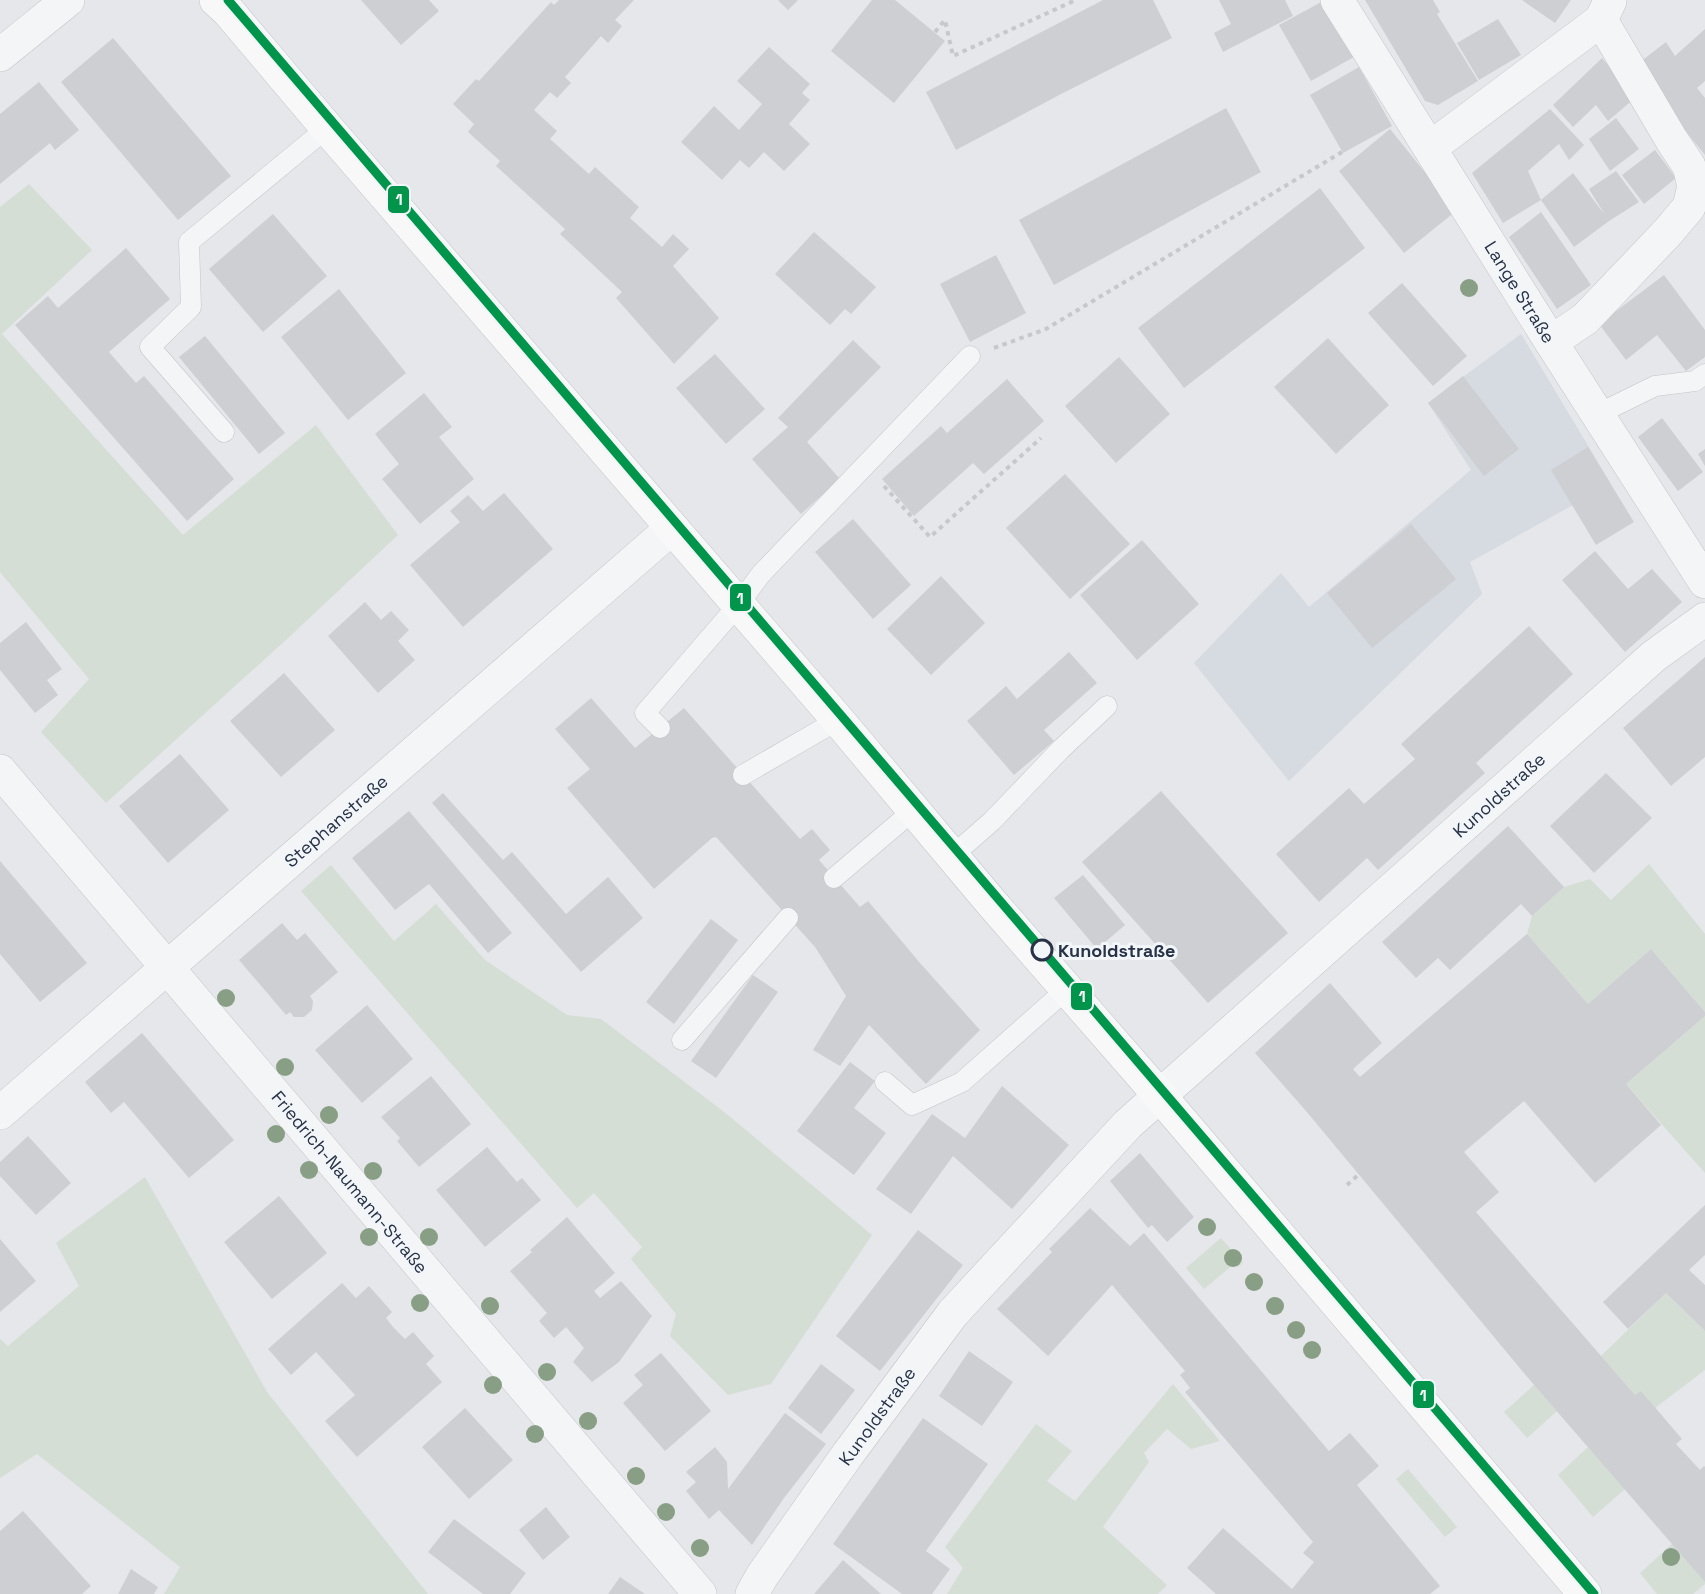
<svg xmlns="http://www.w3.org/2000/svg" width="1705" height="1594" font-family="'Space Grotesk',sans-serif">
<rect width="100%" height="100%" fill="#e5e7ea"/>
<path fill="#d6dae1" d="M1521,334L1611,484L1470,562L1482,594L1289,781L1194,663L1281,573L1309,607L1471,470L1428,403Z"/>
<path fill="#d5ded5" d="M29,184L92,250L2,334L183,535L316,425L398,535L287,639L106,803L41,732L89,679L0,572V207Z
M1649,864L1705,934V1012L1651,949L1588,1004L1527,934L1532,916L1564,887L1590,879L1611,900Z
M331,865L394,941L436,904L485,960L567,1015L601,1019L723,1111L872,1235L771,1384L728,1395L670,1336L676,1314L631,1259L642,1247L594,1193L577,1208L301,891Z
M1705,1016V1173L1626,1084Z
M145,1177L267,1392L428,1594H164L180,1567L37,1454L0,1478V1339L8,1346L79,1286L56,1243Z
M1221,1238L1243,1263L1238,1267L1234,1264L1204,1289L1186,1268Z
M1666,1293L1705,1331V1370L1655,1408L1641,1391L1635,1395L1601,1356Z
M1173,1384L1220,1441L1191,1449L1167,1429L1144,1453L1149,1462L1103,1527L1167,1585L1158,1594H947L963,1568L945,1547L1036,1424L1072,1451L1047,1481L1075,1501Z
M1534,1385L1557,1411L1527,1438L1504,1412Z
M1588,1447L1625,1489L1593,1517L1558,1475Z
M1408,1469L1457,1527L1445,1537L1396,1479Z
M1673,1543L1705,1582V1584L1693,1594H1657L1640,1573Z"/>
<path fill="#cecfd3" d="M361,0H429L439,11L401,45Z
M559,0H634L615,20L622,26L608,43L601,36L565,77L571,83L557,98L550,92L534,110L557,131L550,139L589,174L595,167L639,207L630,218L662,247L673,234L689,249L673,266L719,318L674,364L616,298L622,292L560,234L565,229L496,166L500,161L468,132L474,124L453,104L476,79L479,81L551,2L554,5Z
M778,0H798L788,10Z
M872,0H895L945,41L894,103L831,51Z
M1103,0H1153L1172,38L1063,93L956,150L926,92Z
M1219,0H1285L1293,16L1223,52L1214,33L1231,24Z
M1365,0H1433L1440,12L1437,14L1478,81L1438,105L1425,101Z
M1522,0H1571L1555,23Z
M1323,1L1354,57L1311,81L1279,25Z
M1498,19L1521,55L1479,80L1457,43Z
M1705,29V81L1697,88L1705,98V155L1678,122L1640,62L1666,42L1675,56Z
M113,38L231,176L178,220L61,82Z
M769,47L810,84L802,93L810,100L789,124L810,144L784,171L764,152L749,168L740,160L722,180L681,142L714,106L739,130L762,104L737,81Z
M1602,58L1635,98L1608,121L1596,105L1573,127L1553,105Z
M1359,67L1392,126L1343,153L1310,95Z
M39,82L79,130L55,150L50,143L0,184V114Z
M1226,108L1261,172L1054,285L1019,220Z
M1550,109L1584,145L1569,160L1559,144L1528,171L1541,200L1503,223L1472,173Z
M1616,118L1639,149L1610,171L1589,139Z
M1390,129L1456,211L1404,253L1339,171Z
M1655,150L1676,178L1644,204L1622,175Z
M1616,171L1639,202L1609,221L1574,247L1541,200L1573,173L1605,215L1589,189Z
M1320,188L1365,248L1184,388L1138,328Z
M1541,212L1591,285L1557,309L1509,237Z
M273,214L327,276L263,332L209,269Z
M814,232L876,287L851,314L845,309L830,325L775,274Z
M126,248L170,299L109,352L136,383L144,376L234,479L187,521L15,325L48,296L58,308Z
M996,255L1026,313L970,342L940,284Z
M1664,275L1705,330V357L1686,371L1657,335L1626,360L1599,324Z
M1402,283L1467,356L1433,386L1368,313Z
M339,289L406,373L348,420L281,337Z
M205,336L285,433L259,454L179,357Z
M1328,338L1389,405L1336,454L1274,387Z
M853,340L881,367L807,442L840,479L801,514L752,459L788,427L778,418Z
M715,354L765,409L726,444L676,388Z
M1119,357L1170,414L1116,463L1065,406Z
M1463,376L1519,449L1484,476L1428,403Z
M1007,379L1044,421L984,474L973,463L914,516L882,479L941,426L947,433Z
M424,393L452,427L439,437L474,479L420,524L382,479L399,464L375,434Z
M1662,418L1703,472L1678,491L1638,437Z
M1588,447L1634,522L1596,545L1551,470Z
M1705,449V466L1698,454Z
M1065,474L1130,544L1070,599L1006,528Z
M504,493L553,549L463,627L410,565L460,522L450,511L468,495L483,511Z
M853,519L911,585L873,619L815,552Z
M1411,524L1456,579L1372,648L1327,593Z
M1142,540L1199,604L1137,660L1080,595Z
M1595,551L1628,589L1652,569L1682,602L1625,652L1562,580Z
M941,576L985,623L931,675L887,629Z
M365,602L381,620L391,611L409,630L398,641L415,660L378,693L328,636Z
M26,622L62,669L47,680L58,695L35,713L0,670V643Z
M1529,626L1573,674L1476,763L1485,773L1378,870L1367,858L1319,902L1276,854L1349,788L1364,804L1415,759L1401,744Z
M1069,652L1097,683L1044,730L1054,741L1014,775L967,721L1006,686L1017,699Z
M1705,657V757L1671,786L1623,728Z
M284,673L335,730L281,777L230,721Z
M591,698L635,748L684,708L800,839L812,829L830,850L819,860L860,907L868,901L920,963L980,1030L926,1084L869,1025L840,1066L813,1050L846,996L815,947L716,837L712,838L654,889L567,788L590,769L555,729Z
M180,754L229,810L168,863L119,806Z
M1606,773L1652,818L1594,873L1550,826Z
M1161,791L1288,933L1208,1003L1082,862Z
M443,793L503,860L512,852L566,914L608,877L643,918L581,972L432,803Z
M409,811L512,933L488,953L429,884L395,910L352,858Z
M1508,826L1564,887L1532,916L1521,904L1450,970L1438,958L1416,978L1382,942Z
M0,861L87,963L40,1002L0,954Z
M1083,875L1125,925L1097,949L1054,898Z
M711,919L738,940L674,1024L646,1002Z
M282,923L297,940L305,933L338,972L310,996L313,1001L312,1010L304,1017H294L290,1012L286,1015L239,960Z
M1527,934L1588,1004L1651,949L1705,1012V1016L1626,1084L1661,1125L1595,1183L1524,1101L1464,1152L1499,1192L1476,1212L1635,1395L1641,1391L1682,1439L1676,1444L1700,1470L1704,1466L1705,1467V1582L1534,1385L1306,1111L1255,1053L1330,983L1382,1043L1353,1069L1360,1077Z
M753,975L778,992L716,1078L691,1061Z
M367,1005L413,1059L362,1103L315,1050Z
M142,1033L234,1140L189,1178L124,1102L111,1113L85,1082Z
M850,1062L875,1081L854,1108L886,1133L854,1175L797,1131Z
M431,1076L471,1124L419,1167L397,1141L400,1138L381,1117Z
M1002,1086L1069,1145L1012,1209L953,1156L911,1214L876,1189L932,1114L965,1138Z
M28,1136L71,1183L36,1215L0,1176V1162Z
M487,1147L517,1182L522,1178L541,1200L485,1247L436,1190Z
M1140,1153L1194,1217L1167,1242L1152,1225L1148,1228L1110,1181Z
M279,1196L327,1253L272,1299L224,1242Z
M1705,1205V1255L1689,1270L1705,1285V1331L1666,1293L1628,1329L1603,1302Z
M1090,1208L1130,1246L1144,1233L1329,1451L1350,1433L1379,1466L1357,1485L1440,1586L1430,1594H1216L1187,1568L1223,1528L1292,1589L1314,1562L1303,1553L1313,1542L1185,1392L1190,1388L1180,1375L1185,1371L1112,1285L1048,1356L997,1309L1052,1252L1049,1249Z
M567,1217L615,1273L594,1291L600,1298L621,1281L652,1316L619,1362L592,1382L573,1362L584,1348L566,1327L554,1338L539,1321L547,1313L510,1271L532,1252L530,1250Z
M918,1230L963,1265L880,1371L836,1336Z
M0,1239L36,1281L0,1312Z
M342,1283L356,1298L369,1286L392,1312L386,1318L393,1327L405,1339L413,1332L434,1356L426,1364L442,1382L357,1457L325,1421L355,1395L316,1352L291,1375L268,1349Z
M969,1351L1013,1382L982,1426L939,1396Z
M661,1353L711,1411L665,1451L623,1403L643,1385L634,1375Z
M821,1364L855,1390L821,1434L788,1408Z
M465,1408L513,1460L469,1499L422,1447Z
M785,1413L826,1444L784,1498L752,1545L719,1510L709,1519L686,1491L696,1482L686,1472L715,1447L727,1462L728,1489Z
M923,1418L988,1464L926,1551L950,1569L932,1594H902L833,1544Z
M546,1507L570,1537L543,1560L519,1530Z
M23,1511L91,1586L82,1594H0V1531Z
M454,1519L526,1573L510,1594H483L428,1552Z
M843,1560L881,1594H814Z
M131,1569L158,1587L154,1594H118Z
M620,1577L645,1594H608Z"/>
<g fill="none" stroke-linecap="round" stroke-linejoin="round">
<g stroke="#c3c5c8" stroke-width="21">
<path id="service" d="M1598,414L1655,386L1695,381L1705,374
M224,432L150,347L191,307L189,242L327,128
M660,728L645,713L738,605L761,574L970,356
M743,775L838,720
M952,856L992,821L1060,750L1107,706
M834,878L914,810
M682,1040L788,918
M885,1082L912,1105L962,1082L1067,989"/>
</g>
<g stroke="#c3c5c8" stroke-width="34">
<path id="minor" d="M1337,0L1551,342L1705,582
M0,55L68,0
M1430,148L1601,20L1610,1
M1551,342L1585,319L1667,233L1689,207L1694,186L1689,166L1671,139L1601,20
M0,771L700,1594
M0,1113L672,528
M752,1594L762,1576L848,1454L953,1313L1128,1124L1654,656L1705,619"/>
</g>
<g stroke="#c3c5c8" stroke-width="34">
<path id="secondary" d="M216,0L229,12L327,128L838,720L990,901L1160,1096L1585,1594"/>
</g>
<path stroke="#c6c8cc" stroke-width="4" stroke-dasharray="4.5 4.5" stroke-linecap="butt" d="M935,32L945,20L953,56L1076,0
M994,348L1046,329L1342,152
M884,486L930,537L1041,438
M1347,1185L1358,1175"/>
<use href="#service" stroke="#f4f5f7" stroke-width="20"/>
<use href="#minor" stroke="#f4f5f7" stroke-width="33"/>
<use href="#secondary" stroke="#f8f8f8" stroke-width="33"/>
<g stroke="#f3f6f9" stroke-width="14">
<path id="tram-1" d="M228,0L1594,1594"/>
</g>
<use href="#tram-1" stroke="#00954b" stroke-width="9"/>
</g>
<g fill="#889f86">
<circle cx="1469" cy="288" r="9"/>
<circle cx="226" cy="998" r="9"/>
<circle cx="285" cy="1067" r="9"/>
<circle cx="329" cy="1115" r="9"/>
<circle cx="276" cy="1134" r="9"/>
<circle cx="309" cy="1170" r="9"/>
<circle cx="373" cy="1171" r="9"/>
<circle cx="1207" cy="1227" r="9"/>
<circle cx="369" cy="1237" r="9"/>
<circle cx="429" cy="1237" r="9"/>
<circle cx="1233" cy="1258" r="9"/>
<circle cx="1254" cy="1282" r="9"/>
<circle cx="420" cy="1303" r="9"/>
<circle cx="490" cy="1306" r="9"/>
<circle cx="1275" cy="1306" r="9"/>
<circle cx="1296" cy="1330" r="9"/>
<circle cx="1312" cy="1350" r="9"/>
<circle cx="547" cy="1372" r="9"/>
<circle cx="493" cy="1385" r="9"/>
<circle cx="588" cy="1421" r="9"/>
<circle cx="535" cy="1434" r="9"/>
<circle cx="636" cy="1476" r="9"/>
<circle cx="666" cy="1512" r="9"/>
<circle cx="700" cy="1548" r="9"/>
<circle cx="1671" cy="1557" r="9"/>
</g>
<circle fill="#f3f6f9" stroke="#293347" stroke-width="3" cx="1042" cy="950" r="10"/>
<g text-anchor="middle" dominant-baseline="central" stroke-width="6" stroke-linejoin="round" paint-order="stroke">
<g font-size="18" fill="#293347" stroke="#f3f6f9">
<text transform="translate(1520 292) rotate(58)">Lange Straße</text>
<text transform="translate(1499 795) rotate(-42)">Kunoldstraße</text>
<text transform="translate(336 821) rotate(-41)">Stephanstraße</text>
<text transform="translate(350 1182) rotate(50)">Friedrich-Naumann-Straße</text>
<text transform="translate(877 1416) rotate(-54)">Kunoldstraße</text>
</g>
<g font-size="18" font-weight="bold" fill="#293347" stroke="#f3f6f9" text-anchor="start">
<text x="1058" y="950">Kunoldstraße</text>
</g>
</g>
<g stroke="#f3f6f9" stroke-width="2">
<rect x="387" y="185" width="23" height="29" rx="6" fill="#00954b"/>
<rect x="729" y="583" width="23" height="29" rx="6" fill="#00954b"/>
<rect x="1070" y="982" width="23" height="29" rx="6" fill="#00954b"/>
<rect x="1412" y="1380" width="23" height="29" rx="6" fill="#00954b"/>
</g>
<g font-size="16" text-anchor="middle" font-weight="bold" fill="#fff">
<text x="399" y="205">1</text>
<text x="740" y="604">1</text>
<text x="1082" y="1002">1</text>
<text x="1423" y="1401">1</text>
</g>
</svg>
